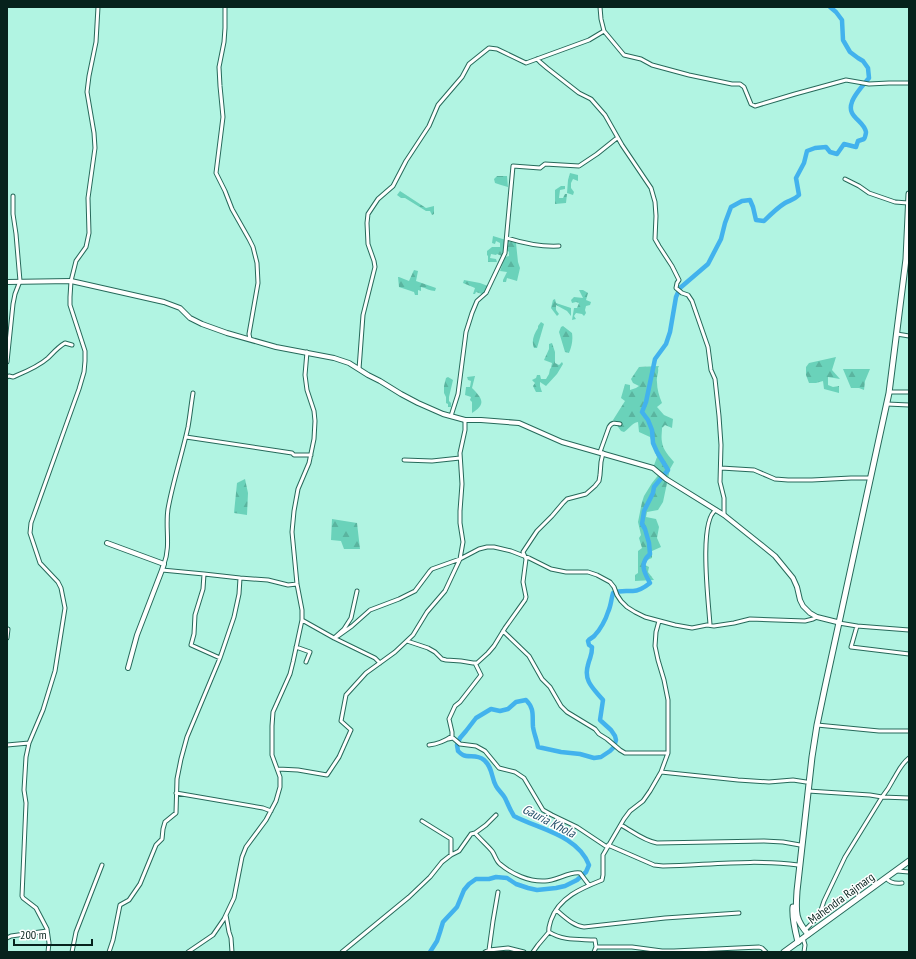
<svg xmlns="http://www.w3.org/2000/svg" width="916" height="959" font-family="'PT Sans Narrow',sans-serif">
<defs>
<pattern id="forest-firs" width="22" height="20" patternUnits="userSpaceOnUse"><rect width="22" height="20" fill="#6ad2ba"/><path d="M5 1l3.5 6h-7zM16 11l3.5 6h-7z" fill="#5ab49f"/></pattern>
</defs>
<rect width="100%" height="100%" fill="#b1f4e2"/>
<path fill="url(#forest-firs)" d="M570,173L578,175V181L573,179L571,183V188L574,192L573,195L567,193L568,180Z
M497,176H507L508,187L501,185L495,183L494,179Z
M561,186H565V189L560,190L559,198H563L565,194H567L566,203L555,204V190Z
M400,191L426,208L434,206V214L432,215L430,211H426L405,198H401L397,195Z
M493,236L506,240L504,253L502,256L497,254L496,255L491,254L490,258L496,259L497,262H488V256L487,255V251L492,247H500V243L496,241L495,244L492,243Z
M508,241L516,243L518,262L520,268L517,281L507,278L506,282H503V280L507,272L500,271L505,257L509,256V252L507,250Z
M414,270L418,271L416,281L436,288L435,291C430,291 426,288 421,287V291L418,290V295H415L414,292L399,287L398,277H399L409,281Z
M464,280L480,283L488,286L484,294H482L476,292L475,294H473L475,288L463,283Z
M579,290H583L588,293L586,300L591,302L590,305L586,306L585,310L586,313L584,316L582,314L576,313L574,316L576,319L572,320L574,308H577L579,303L576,302L572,303L571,300L574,297L583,298Z
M555,299L556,303L571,308V316L567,311L556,305V310L559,314L557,316L551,308L553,300Z
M541,322L544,324L537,348H534C531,341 534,334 538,328V326Z
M563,326L572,333C573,340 572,346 569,353L565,352L559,332L561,327Z
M552,343L555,352V363L559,365L562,362L563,364L557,374L546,386L540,382V386L542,392H536L533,386L535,383L532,380L536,378L537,375H540L541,379H546L549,374L550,369L551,368L552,363L544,360L549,349V344Z
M836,357L832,370L840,379L828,377V385L833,387L839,386V393L824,389L823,381L816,383H809L806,375V367L809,363Z
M659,366L658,368C659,373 656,377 657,382C657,389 659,396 662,403L657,407L664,415L673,419L672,428L665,425L662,428C662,433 661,437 662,442C663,450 669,456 674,462L670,469L663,502L658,510L647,512L646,517L656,519L659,527L657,538L661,547L652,551V558L647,560L645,565L649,567L648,572L654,580L635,581V575L638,573V551L642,548L639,538L641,535L638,522L642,502L644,496L652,483L660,473L653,468L657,457L650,437L639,432L638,422C632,423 629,429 624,432L621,431L613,420L625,401L621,398L625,384L630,385V390L636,388L639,386L633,383L631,379L639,367Z
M843,369H870L865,381L864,390L859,388H851Z
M475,376L472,388C483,399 486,404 472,413V402L470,400L471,397L465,395L466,387H470L471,381L468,380L467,377Z
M448,377L453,380L449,397V401L451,403V407H448V404L446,403V397L444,393V386L446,378Z
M245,479L248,493L247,515L234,513L237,483Z
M332,519L357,523L360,549H344L341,541L331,540Z"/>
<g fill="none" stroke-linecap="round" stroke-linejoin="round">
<path stroke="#42b2ed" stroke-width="4.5" d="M430,952L437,941L440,932L443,922L457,907L464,890L469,884L476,879H489L496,877L507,878L516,884L528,888L537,890L556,888L565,886L577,880L586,872L589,865C578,835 538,829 514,816C510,810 508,804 505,798C503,794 498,790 496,786C491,777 493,768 484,760C477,754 469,758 463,755C461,754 459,752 458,751L457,745L460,738L466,731L476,718L491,709L500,711L508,709L516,702L526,700C535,709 532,716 533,727C534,734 537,740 538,747L561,752L580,754L594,758L601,757L610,751L614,747L616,740L615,736L611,730L600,720L603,700C594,689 583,681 588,665C590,656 592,657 592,647L589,645L588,641C590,638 593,638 595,635C600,630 606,619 608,612C611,606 611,600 613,593C620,590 625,591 633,591C639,591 645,587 650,583C644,572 639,564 650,554L649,543L645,529L642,524L644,511L653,493L654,487L668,470L657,452L653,443L652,430L648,420L642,412L646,402L655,359L666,344L670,332L676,297L680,288L708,264L721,239L725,223L731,207L742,201L750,200L753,207L756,220L764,221C771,214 777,208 785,203C790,200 794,200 799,195L796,178L804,163L807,151L815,148L826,147L830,152L837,154L844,144L856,147L858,141L864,139C865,138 866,133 866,132C864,120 846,117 852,102C854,95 864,84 869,78L868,68L863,61L858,58L850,52L843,40L842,20L836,12L830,7"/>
<g stroke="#26695a" stroke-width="5">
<path id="minor" d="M225,7V28L224,42L219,67L220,86L223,117L216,173L225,191L232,209L249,239L253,247L257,263L258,283L249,334L250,339
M600,7L601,19L604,31L624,55L641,59L652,65L689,75L732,84H740L744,87L751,104L755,106L795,94L846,80L869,84L889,83H909
M537,59L540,62L547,68L579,93L591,99L605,115L622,145L651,188L655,202L656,216L655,239L659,246L672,266L679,280L677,283L676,288L682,293L688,295L692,301L708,347L711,370L715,379L719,416L721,445L720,482L724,498V515
M845,179L859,186L869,193L895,202L908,203
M507,238C523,243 541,247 559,246
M897,334L909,336
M7,362L13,304L15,294L20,281L16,234L13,214V196
M359,369L363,315L375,267L374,261L368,244L367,223L368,214L378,199L393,186L406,161L429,126L438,105L462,77L469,64L489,48L497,49L526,63L589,40L604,31
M7,377L9,376L13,377C25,372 38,367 48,358C53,353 58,347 65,343L72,345
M890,392H909
M887,404L909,405
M451,416L458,394L466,332L472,313L477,301L486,293L505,253L513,166L540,168L545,164L579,166L597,154L617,138
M186,437L292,453L294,455H311
M600,452L609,427C612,422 615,423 620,424
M404,460L432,461L460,458
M721,468L754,470L775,479L788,480H812L851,478H870
M164,564C171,545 165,528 168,509C173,481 182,455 188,427C190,416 191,405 193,393
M162,570L204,574L240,578
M204,574L203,589L195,615L194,634L191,645L220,658
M302,620L334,638L344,629L351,618L357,591
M839,623L857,626L909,630
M710,625C709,606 698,520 716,510
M857,626L851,647L909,654
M503,631L529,656L542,679L550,687L561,706L567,712L595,729L599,734L607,739L620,750L625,753H668
M7,638L8,629
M407,641L428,648L435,652L442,659L446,660L461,661L473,663H477L488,653L494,646L505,628L525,600L526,597L523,582L526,559L523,552L537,531L552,516L563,503L567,499L586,494L595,486L599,481L600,475L601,462L603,453
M296,647L310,652L306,662
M380,663L375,658L334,638L338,636L352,626L370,610L399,599L415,591L430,571L432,569L460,559L479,549L487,547H494L511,551L529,558L551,569L566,572H588L597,575L610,582L614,587L617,595L621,601L627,607L635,612L645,617L675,625L692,628L707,625L714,626L734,623L750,619L805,621L813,619L817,617
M817,725L879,731H909
M448,739L453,738L460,744L476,746L485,751L499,768L515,772L524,778L543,810L552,815L577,827L607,847
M7,745L29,743
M429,745C438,744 445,741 452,736V732L449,719L455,706L460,702L481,675L475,663
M909,758C901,764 898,772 893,780C890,786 886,792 882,797L909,798
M278,769L298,770L327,775L339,757L351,730L341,721L346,695L366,673L395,652L413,635L427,612L445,591L460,559L463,542L460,523V511L462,484L460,453L465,430V420
M661,772L738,780L769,782L793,780L806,782
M176,793L263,808L271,811
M422,821L451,839V855
M621,825C632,831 644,841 657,843L764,841L783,842L800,845
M475,833L486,825L496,815
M608,845L654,865L663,866C708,865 753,859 798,865
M897,871L909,872
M886,878C890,883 895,884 902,883
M556,910C564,916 573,926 584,927L665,918L739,913
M226,915L229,932L231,938L232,952
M805,930L819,916L824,901L845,857L882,797L870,795L808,791
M549,932C563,941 579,939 595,940L596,947L594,952
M7,938L11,936L47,931
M803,938L805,945L804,952
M596,947H632L662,951H674L759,947L762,948L766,952
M489,950L493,921L498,892
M48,952L49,943L47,929L36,908L23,898L22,896L26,803L24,790L26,757L29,743L43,710L55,671L65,608L61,588L58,582L40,563L30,533L31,523L79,389L84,372L85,361V351L70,305V297L71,281L76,261L86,247L89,233L88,198L95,148L94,133L87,92L89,76L96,42L98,7
M72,952L76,932L102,865
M109,952L113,940L120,905L129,900L140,884L156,845L162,839L163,829L165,822L176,813L177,779L181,759L187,737L220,658L234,617L239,594L240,578L268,580L288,585L297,584
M188,952L213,935L224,919L234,898L242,857L246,847L266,820L276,801L280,787V777L272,755V726L273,712L290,674L293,662L302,620V610L297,584L292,532L294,511L298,489L309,463L314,439L315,421L314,411L307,390L305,375L307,352
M342,952L409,897L430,877L442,862L451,855L459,851L471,834L475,833C480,839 487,845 492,851C495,855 496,861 500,864C512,874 529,882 545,881C556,881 570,871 580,873L589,885
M485,952L489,950L508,948L524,952
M533,952L538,945L549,932C548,928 550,924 551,920C559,897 582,888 602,880L603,875V855L624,819L630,811L643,801L650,791L661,772L668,753V700L664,680L658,660L655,646L656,632L659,621"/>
</g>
<g stroke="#26695a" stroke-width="6">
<path id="tertiary" d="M7,282L71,281L80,283L164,302L180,308L190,318L202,324L227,333L276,347L334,358L349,363L368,375L380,381L401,394L418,403L443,414L465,420H481L519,423L562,442L653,468L666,479L724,515L764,547L775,556L793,578L797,587L800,600L803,606L810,613L817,617L837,622
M107,543L164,564L162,570L137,635L128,668"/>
</g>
<g stroke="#26695a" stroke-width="7">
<path id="primary" d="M793,907C792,919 795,930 798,942
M808,934C794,918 796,911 797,891L812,757L817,725L825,687L889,393L906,259L909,194"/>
</g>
<g stroke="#26695a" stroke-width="7">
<path id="trunk" d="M784,952L909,861"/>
</g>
<use href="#minor" stroke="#fff" stroke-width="3"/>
<use href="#tertiary" stroke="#fff" stroke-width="4"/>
<use href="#primary" stroke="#fff" stroke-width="5"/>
<use href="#trunk" stroke="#fff" stroke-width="5"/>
</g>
<g text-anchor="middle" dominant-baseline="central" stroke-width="3" stroke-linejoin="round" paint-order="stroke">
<g font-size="12" fill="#06221c" stroke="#fff">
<text transform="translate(841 898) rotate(-36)">Mahendra Rajmarg</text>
</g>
<g font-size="13" font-style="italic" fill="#25526b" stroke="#fff">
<text transform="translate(549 821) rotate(27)">Gauria Khola</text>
</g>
</g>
<rect width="916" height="959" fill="none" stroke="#06221c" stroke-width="16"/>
<path d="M14 939v6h78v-6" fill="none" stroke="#06221c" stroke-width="2"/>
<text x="20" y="939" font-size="12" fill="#06221c" stroke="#ffffff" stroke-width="3" paint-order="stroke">200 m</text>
</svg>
